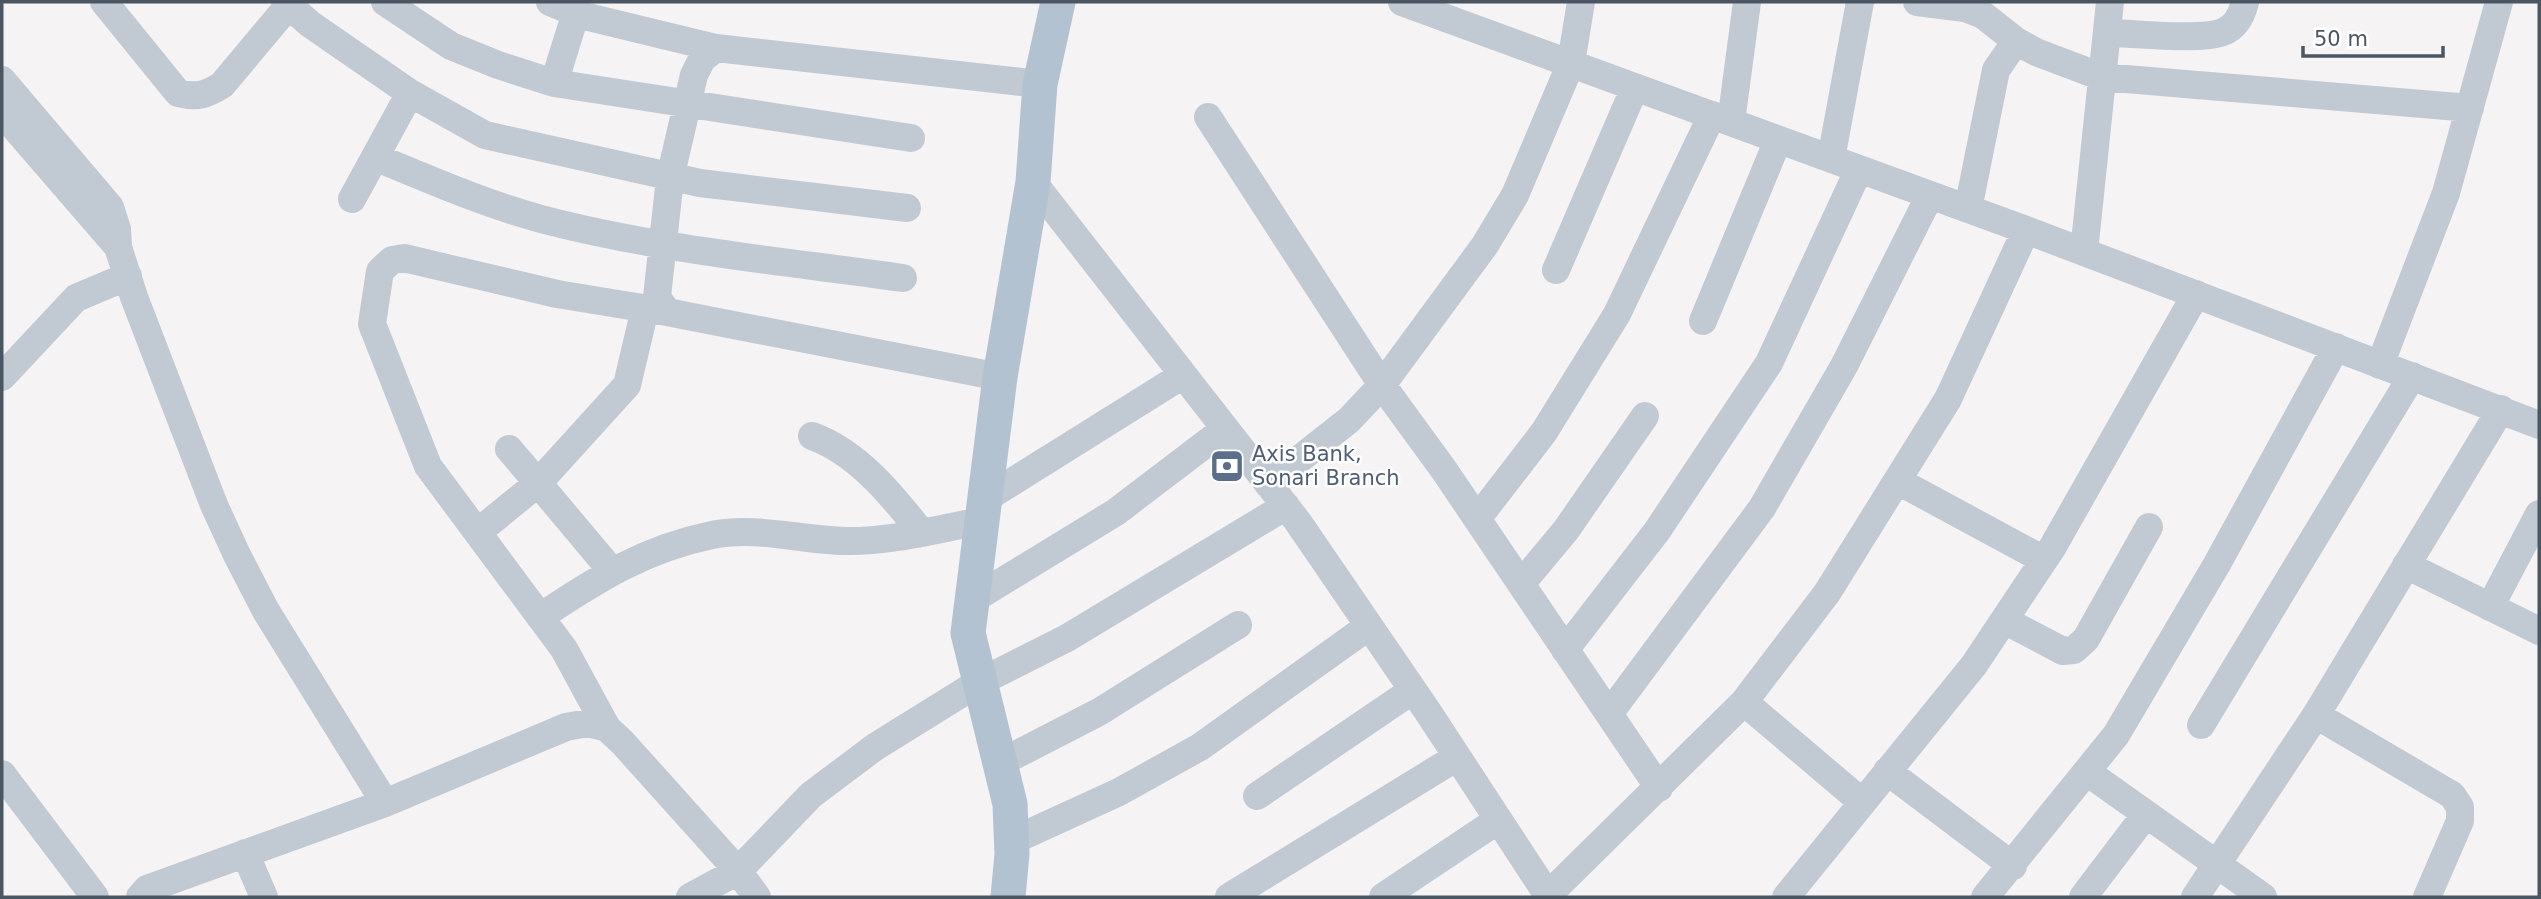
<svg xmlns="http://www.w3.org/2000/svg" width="2541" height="899" font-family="'DejaVu Sans',sans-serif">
<rect width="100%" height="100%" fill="#f5f3f3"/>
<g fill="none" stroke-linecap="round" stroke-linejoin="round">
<path stroke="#c1cad2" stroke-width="28" d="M104,2L178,93C197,98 206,95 222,85L289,5
M285,2L310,24L410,93L485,135L700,183L907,208
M385,2L451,46L498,65L554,83L911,138
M550,2L584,16
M1402,2L2026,230L2539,425
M1917,2L1965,8L1983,15L2016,41L2036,52L2102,77L2470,108
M2107,33C2134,33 2200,41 2223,32C2236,27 2242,14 2245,2
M2,80L110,207L117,229L118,247L134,297L214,505L237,555L266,611L385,803
M554,83L574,19L584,16L716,48
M2,113L118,247
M1208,117L1382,385L1444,470L1659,788
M1731,122L1747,2
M377,158C431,180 485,204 541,219C659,250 783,261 903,278
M1831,159L1860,2
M1033,182L1298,522L1428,712L1549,897
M352,199L410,93
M1968,209L1996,70L2016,41
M2084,252L2110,2
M1556,270L1635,87
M1703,321L1778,140
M2380,365L2446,193L2499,2
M2,377L76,298L128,276
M1000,377L667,312L657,297L670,178L694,75L702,59L716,48L1040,84
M812,436C857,452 892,495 921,532
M1898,481L2044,560
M1268,484L1349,420L1382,385L1485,245L1515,195L1571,63L1581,2
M985,499L1183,375
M1477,519L1544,432L1617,314L1712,115
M478,532L538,483L509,449
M2406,565L2539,631
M611,570L538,483L627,385L645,309
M1521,584L1566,530L1645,416
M972,600L1116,512L1225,429
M2490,607L2539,514
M540,617C597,579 644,549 712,535C757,526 800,540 845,541C891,542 937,529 982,521
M2004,620L2063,651L2074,650L2086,639L2149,527
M1565,650L1657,531L1769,363L1859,169
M1744,702L1862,802
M1609,714L1762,508L1844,366L1930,195
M2316,715L2452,795L2460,807V821L2427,897
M2201,725L2412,376
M607,728L564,649L428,466L372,324L380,271L392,260L404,258L557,294L667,312
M1000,763L1099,712L1238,625
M1887,771L2013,866
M2087,772L2263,897
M2,774L95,897
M1257,796L1413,690
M1012,841L1119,792L1200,747L1369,626
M245,853L264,897
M140,897L147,889L385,803L566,727L588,723L607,728L623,743L738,871L757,897
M690,897L738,871L811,795L875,747L978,683L1067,638L1286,506
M1229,897L1457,757
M1383,897L1498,820
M1546,897L1744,702L1827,593L1948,399L2026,230
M1786,897L1974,665L2052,548L2196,294
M1985,897L2116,735L2217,564L2336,347
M2083,897L2146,814
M2195,897L2316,715L2501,409"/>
<path stroke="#b3c2d1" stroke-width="35" d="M1008,897L1012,854L1010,804L968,633L1000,377L1033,182L1040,84L1058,2"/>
</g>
<defs>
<g id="bank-square" transform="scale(1.75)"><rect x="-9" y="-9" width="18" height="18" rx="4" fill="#5c6f8a" stroke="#fff"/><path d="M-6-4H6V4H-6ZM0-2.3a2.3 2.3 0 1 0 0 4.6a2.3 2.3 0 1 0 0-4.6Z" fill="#fff"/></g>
</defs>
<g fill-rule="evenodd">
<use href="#bank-square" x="1227" y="466"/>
</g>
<g text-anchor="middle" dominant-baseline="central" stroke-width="5" stroke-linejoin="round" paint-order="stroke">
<g font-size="21" fill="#4e5e75" stroke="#fff" text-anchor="start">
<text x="1252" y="454">Axis Bank,<tspan x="1252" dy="24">Sonari Branch</tspan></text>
</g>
</g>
<rect width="2541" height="899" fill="none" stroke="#4a5661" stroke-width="7"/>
<path d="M2303 46v10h140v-10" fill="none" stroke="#4a5661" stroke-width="3.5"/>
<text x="2314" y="46" font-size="21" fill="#4a5661" stroke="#ffffff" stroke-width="5" paint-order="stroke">50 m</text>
</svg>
